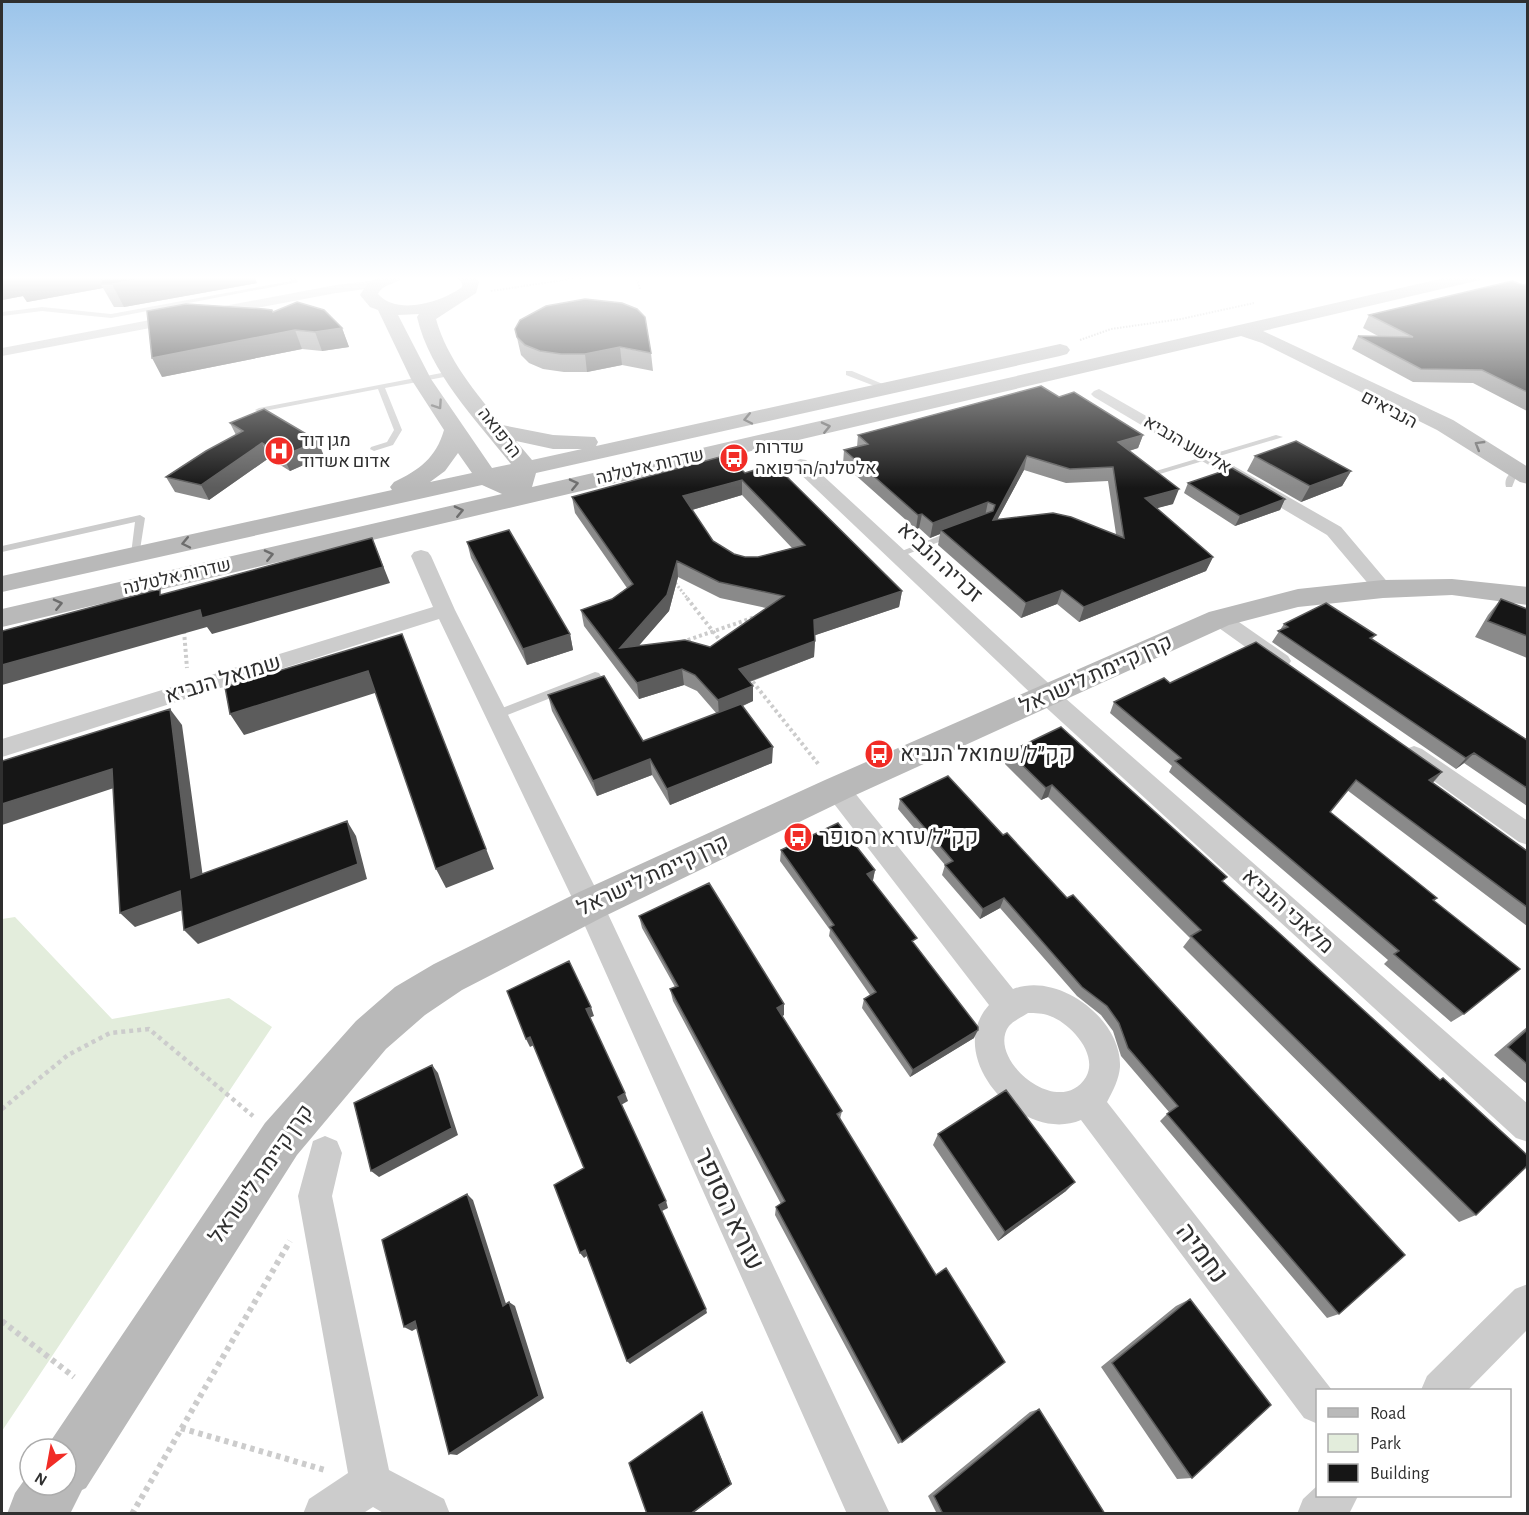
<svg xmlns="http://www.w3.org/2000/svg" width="1529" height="1515" font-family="'Alegreya Sans',Heebo,sans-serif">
<rect width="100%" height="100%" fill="#fff"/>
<path fill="#e3eddc" d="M15,917L112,1019L229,998L272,1027L2,1431V919Z"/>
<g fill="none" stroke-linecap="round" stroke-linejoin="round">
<path stroke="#ccc" stroke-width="2" stroke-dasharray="1.5 1.5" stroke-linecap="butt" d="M631,276L638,282L640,290
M491,291L590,276
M1080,340L1111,329L1181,319L1254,303"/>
<path stroke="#ccc" stroke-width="3" stroke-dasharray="2 2" stroke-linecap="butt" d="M673,580L688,599"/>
<path stroke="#ccc" stroke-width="4" stroke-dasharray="3 3" stroke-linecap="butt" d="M687,598L722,643
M184,631L187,668
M682,642L758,616
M749,677L819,765"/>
<path stroke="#ccc" stroke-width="4.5" stroke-dasharray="4 4" stroke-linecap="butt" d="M2,1109L68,1055L110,1033L149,1029L253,1116"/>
<path stroke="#ccc" stroke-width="6" stroke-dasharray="4.5 4.5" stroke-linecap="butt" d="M2,1321L74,1377
M181,1428L325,1470
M132,1514L290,1241"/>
<path fill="#ccc" fill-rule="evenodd" d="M288,276H294L298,282L111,318L42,311L2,316V312L42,307L111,314L291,281Z
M452,371H455V375L385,388L402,430L393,445L374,451L370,449L371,447L387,442L394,430L378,389L259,412L255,410L259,408Z
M846,371H852L892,388L885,390L846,375Z
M1276,435L1283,437L1153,476L1146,474Z
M1520,467L1527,469L1516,477L1512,487H1506C1503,477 1512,471 1520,467Z
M140,515L145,518L139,556H133L131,554L135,522L2,552V546Z
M954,530L957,531V535L900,557L897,558L892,555Z
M595,672L599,673L601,676L599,679L500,718L496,719L490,715L492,712Z"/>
<path fill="#ccc" fill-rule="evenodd" d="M376,280L382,284L380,287L336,293L2,356V348L336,285Z
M1099,389L1341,527L1390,585L1393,589L1390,593L1383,595L1376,593L1327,535L1094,397L1091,394L1094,391Z
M800,459L806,460L1056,690L1528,1104V1142L1516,1138L1040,702L794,468L792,464Z
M421,550L428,552L431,556L455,610L600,897L890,1514H847L576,906L439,619L2,757V739L433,607L411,556L414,552Z
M1219,611L1226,613L1288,656L1291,661L1288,666L1280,668L1272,666L1212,623L1209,618L1212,613Z
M1414,746L1422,749L1528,821V845L1519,842L1406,761L1402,755L1406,749Z
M837,779L846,782L1013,989C1058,971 1122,1019 1120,1067C1119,1079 1113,1091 1107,1102L1332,1390H1318V1424L1304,1418L1081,1120C1022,1145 942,1057 989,1005L828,796L825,789L828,782ZM1028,1013C1035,1013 1043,1013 1050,1016C1070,1023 1099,1054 1086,1077C1059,1121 985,1058 1009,1026C1013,1021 1022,1017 1028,1013Z
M325,1136L337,1141L342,1153L332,1196L389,1470L444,1499L450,1514H385L373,1507L362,1514H303L309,1499L348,1473L298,1196L313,1141Z
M1528,1284V1329L1468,1390H1421L1427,1376L1515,1289Z
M1318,1485V1496H1358L1349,1514H1297L1303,1499Z"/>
<path fill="#b9b9b9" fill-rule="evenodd" d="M380,276H403C398,285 383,283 378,294C397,316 442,302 462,287V283L456,276H474L479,282L476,293L436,319C447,359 476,393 502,425L553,435L595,437L598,442L596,446L1060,344L1067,346L1070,350L1067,354L1060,356L536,473L532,487L1453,276H1482L1480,280L1263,331L1453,420L1528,467V484L1520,482L1437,430L1262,343L1241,336L2,627V609L502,494L482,485L2,592V576L392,490L390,487L394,482C419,470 436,458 444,430L411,379L378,310L370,307L360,295L367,284ZM419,314L417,317C430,373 476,420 511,464L492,468L431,379L398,315ZM516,441L553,449H582L532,460ZM458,453L472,473L430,482L445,471Z
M1452,579L1528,587V605L1452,595L1383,598L1298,607L1229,625L849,798L603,917L462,990L425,1015L386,1049L297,1155L86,1488L82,1490L70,1514H7L15,1493L30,1472V1485H66V1449L46,1448L265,1123L356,1021L395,987L434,964L577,893L825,780L1209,612L1298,589L1383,580Z"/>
</g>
<path fill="#8a8a8a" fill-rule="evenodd" d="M2,276H254L257,283L124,307H114L103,288L27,302L23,296L2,300Z
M1527,284V411L1473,383L1413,382L1352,349L1358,336H1378L1363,328L1369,315Z
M273,312L342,328L349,347L322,351L302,349L162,377Z
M515,329L651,353L653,371L622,365L587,372H564L543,369L529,363L521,355Z
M1059,397L1143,435L1138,448L1129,451L1173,504L1156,508L1213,557L1206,571L1079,622L1057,604L1021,618L938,545L940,534L930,538L919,528L916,529L843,464L844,450L857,447L858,435ZM1024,470L1066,483L1108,481L1116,534L997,520Z
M230,423L324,456L290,471L269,458L209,500L175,492L166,477L236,435Z
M1255,456L1351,471L1342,486L1301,502L1247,471Z
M745,473L902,591L899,607L815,635L814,657L750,682L753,701L743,706L772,763L670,805L652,775L597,796L552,711L548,695L643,741L717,714L697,691L684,685L639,699L584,626L581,610L612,599L627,588L575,513L572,497ZM742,495L792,548L758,557H745L734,554L713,541L692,510ZM678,577L720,598L766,608L710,647L638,646L669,611Z
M1188,483L1285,499L1280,510L1235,526L1184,493Z
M467,542L570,634L573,650L527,665L471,558Z
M1501,599L1527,609V658L1475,637L1488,615Z
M1284,624L1376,635L1372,639L1527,740V806L1464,763L1456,769L1272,642Z
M1170,683L1442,772L1433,783L1527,851V926L1347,790L1330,812L1437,898L1434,901L1464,1014L1451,1022L1384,964L1388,960L1169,772L1172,766L1110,713L1114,702Z
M1009,752L1224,882L1476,1215L1459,1222L1183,947L1190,938L1048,797L1041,800L1005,764Z
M948,776L1339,1314L1327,1318L1160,1121L1169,1112L1121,1056L1113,1031L1101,1015L1077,996L1000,908L980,919L942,875L945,865L898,809L900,799Z
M781,850L875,870L873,880H872L915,945L974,1038L910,1077L862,1008L864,999L870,995L829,936L830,930L780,861Z
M639,916L784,1004V1015L782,1016L842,1111L840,1119L902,1442L898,1444L775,1215L776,1207L781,1204L673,1001L670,989L675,987L642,928Z
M1527,1027V1084L1494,1055Z
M938,1134L1066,1191L998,1241L933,1145Z
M1190,1299L1192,1478L1177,1479L1101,1367L1176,1306Z
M1039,1409L1105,1514H937L928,1496L1030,1412Z"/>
<path fill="#5c5c5c" d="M2,276H104L101,284L103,288L27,302L23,296L2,300Z
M161,276H254L257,283L124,307L112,284Z
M342,328L349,347L322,351L315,332Z
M295,330L302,349L162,377L152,358Z
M620,347L622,365L587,372L585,354Z
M1143,435L1138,448L1113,456L1118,442Z
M318,441L324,456L290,471L283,456Z
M262,443L269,458L209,500L201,485Z
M1027,456L1024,470L989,535L993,520Z
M1351,471L1342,486L1301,502L1310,486Z
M742,480V495L685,512L683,496Z
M1179,489L1173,504L1139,513L1145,498Z
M1285,499L1280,510L1235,526L1240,516Z
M988,502L985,516L941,530L940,534L930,538L933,523Z
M922,514L919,528L916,529L918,515Z
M372,538L390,583L212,634L207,627L2,685V665Z
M1213,557L1206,571L1079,622L1084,607Z
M677,561L678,577L669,611L623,664L620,648Z
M1062,590L1057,604L1021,618L1026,603Z
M902,591L899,607L813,636L814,620Z
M402,634L494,869L446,888L436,869Z
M570,634L573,650L527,665L523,649Z
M815,641L814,657L740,685L739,669Z
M682,669L684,685L639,699L637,683Z
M368,671L378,692L244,735L230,714Z
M753,686V701L719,716L718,700Z
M170,709L182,725L205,892L191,878Z
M773,747L772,763L670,805L667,789Z
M1474,753L1464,763L1456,769L1466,758Z
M650,759L652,775L597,796L593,781Z
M112,769L126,784L2,825V804Z
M1442,772L1432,783L1429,780Z
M1052,785L1048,797L1041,800L1046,788Z
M347,821L356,836L367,879L198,944L184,930Z
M875,870L873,880L865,884L867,874Z
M180,891L194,906L135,927L120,913Z
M1004,898L1000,908L980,919L983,909Z
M784,1004V1015L777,1019V1008Z
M591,1007L594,1016L589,1018L586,1009Z
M978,1030L974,1038L910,1077L913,1070Z
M530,1037L534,1045L530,1047L526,1039Z
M432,1065L438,1073L458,1135L379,1177L371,1171Z
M625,1093L628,1101L621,1105L618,1097Z
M1075,1182L1066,1191L998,1241L1005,1232Z
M467,1194L473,1200L508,1310L503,1306Z
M666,1201L668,1208L662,1211L659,1205Z
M585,1250L588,1255L584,1258L580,1253Z
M509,1302L515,1306L544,1398L457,1455L449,1454Z
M706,1309L707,1313L630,1364L627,1361Z
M415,1321L423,1325L412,1331L404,1327Z
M702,1412L732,1484L692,1514H690Z"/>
<path fill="#161616" stroke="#5c5c5c" stroke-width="1.5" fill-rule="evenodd" d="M13,276H32L13,279Z
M100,276H161L112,284H101Z
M1512,281L1523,285L1527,284V392L1482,370L1421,369L1358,336L1413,337L1369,315Z
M585,299L622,303L637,309L645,317L651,353L620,347L585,354H561L540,351L525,345L517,337L515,329L520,320L546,306Z
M297,302L324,310L342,328L315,332L295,330L152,358L147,311L186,304L264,309L272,310L273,312Z
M1041,386L1059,397L1074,392L1143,435L1118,442L1179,489L1145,498L1213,557L1084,607L1062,590L1026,603L941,530L993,511L995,505L988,502L933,523L922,514L918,515L844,450L868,444L858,435ZM1027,456L1070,469L1113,467L1124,538L1071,517L1053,513L993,520Z
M264,409L318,441L283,456L262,443L201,485L166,477L206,451L243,431L230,423Z
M1296,441L1351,471L1310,486L1255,456Z
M727,455L745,473L774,464L902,591L814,620L815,641L739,669L753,686L718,700L695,675L682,669L637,683L581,610L612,599L633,584L572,497ZM742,480L805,545L758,557H745L734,554L713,541L683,496ZM677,561L719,582L784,596L710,647L685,640L620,648L667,595Z
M1232,468L1285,499L1240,516L1188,483Z
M509,530L570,634L523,649L467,542Z
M372,538L383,567L202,618L200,610L2,665V631L160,589V595Z
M1501,599L1527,609V636L1488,621Z
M1326,603L1376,635L1370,638L1527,740V788L1474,753L1466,758L1278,631L1288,627L1284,624Z
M402,634L486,849L436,869L368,671L230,714L225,687Z
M1256,642L1442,772L1429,780L1527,851V907L1356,780L1330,812L1437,898L1433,900L1520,969L1464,1014L1394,954L1399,951L1175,761L1181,758L1114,702L1164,678L1170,683Z
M604,676L643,741L741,704L773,747L667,789L650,759L593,781L548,695Z
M170,709L191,878L347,821L358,864L184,930L180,891L120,913L112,769L2,804V761Z
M1061,727L1227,877L1222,881L1440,1080L1443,1078L1527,1155V1166L1476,1215L1191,936L1201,930L1052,785L1046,788L1009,752Z
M948,776L1003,835L1007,833L1067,898L1073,895L1405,1255L1339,1314L1167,1114L1178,1106L1128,1048L1119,1023L1107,1006L1082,987L1004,898L983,909L945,865L953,861L900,799Z
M838,823L875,870L867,874L917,938L912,941L978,1027V1030L913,1070L864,999L876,992L830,927L834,925L781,850Z
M709,883L784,1004L777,1008L842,1111L837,1114L936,1275L946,1268L1005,1362L902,1442L776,1207L785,1201L670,989L678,986L639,916Z
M569,961L591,1007L586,1009L625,1093L618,1097L666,1201L659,1205L706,1309L627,1361L585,1250L580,1253L554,1185L584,1168L530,1037L526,1039L507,991Z
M1527,1030V1064L1508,1047Z
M432,1065L452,1128L371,1171L354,1103Z
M1006,1090L1075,1182L1005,1232L938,1134Z
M467,1194L503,1306L509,1302L539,1396L449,1454L415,1321L404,1327L382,1240Z
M1190,1299L1271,1405L1192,1478L1112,1363Z
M1039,1409L1105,1514H943L934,1496Z
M702,1412L731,1484L690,1514H647L629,1463Z"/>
<defs><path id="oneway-chevron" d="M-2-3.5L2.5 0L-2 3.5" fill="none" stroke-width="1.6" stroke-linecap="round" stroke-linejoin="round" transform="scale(1.5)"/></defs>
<g stroke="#6d6d6d">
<use href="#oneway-chevron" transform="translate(438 405) rotate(56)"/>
<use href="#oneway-chevron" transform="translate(748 419) rotate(168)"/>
<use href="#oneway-chevron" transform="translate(826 427) rotate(-13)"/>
<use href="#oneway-chevron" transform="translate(1479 445) rotate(-149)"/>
<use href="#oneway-chevron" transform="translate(574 484) rotate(-13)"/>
<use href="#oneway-chevron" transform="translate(459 511) rotate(-13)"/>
<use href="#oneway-chevron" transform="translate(186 543) rotate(168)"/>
<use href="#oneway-chevron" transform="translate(269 555) rotate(-13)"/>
<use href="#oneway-chevron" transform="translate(58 604) rotate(-13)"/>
</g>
<linearGradient id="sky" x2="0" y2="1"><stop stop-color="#9bc4ea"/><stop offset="0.57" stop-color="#fff"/><stop offset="1" stop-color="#fff" stop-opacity="0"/></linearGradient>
<rect width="1529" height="488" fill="url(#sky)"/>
<defs>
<g id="hospital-disc" transform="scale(1.5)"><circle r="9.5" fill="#f12c26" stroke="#fff"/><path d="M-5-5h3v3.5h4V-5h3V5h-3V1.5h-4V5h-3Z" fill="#fff"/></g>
<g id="bus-disc" transform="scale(1.5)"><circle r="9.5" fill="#f12c26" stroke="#fff"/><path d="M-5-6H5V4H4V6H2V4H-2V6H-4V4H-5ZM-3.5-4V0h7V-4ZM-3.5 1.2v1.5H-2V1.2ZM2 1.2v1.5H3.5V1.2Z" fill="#fff"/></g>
</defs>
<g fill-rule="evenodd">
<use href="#hospital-disc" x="279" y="451"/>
<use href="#bus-disc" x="734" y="458"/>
<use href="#bus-disc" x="879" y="754"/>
<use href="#bus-disc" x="798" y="837"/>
</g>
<g text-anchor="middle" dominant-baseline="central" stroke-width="6" stroke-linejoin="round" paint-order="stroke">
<g font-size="18" fill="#2f2f2f" stroke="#fff">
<text transform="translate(1389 410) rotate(28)">הנביאים</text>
<text transform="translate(499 433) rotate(52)">הרפואה</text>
<text transform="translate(1187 445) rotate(30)">אלישע הנביא</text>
<text transform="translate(650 467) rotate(-13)">שדרות אלטלנה</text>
<text transform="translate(177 577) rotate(-13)">שדרות אלטלנה</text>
</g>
<g font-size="18" fill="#2f2f2f" stroke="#fff" text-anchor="start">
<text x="300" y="441">מגן דוד<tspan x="300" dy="21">אדום אשדוד</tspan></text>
<text x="755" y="448">שדרות<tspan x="755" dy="21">אלטלנה/הרפואה</tspan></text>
</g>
<g font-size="22" fill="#2f2f2f" stroke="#fff">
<text transform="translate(940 562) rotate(43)">זכריה הנביא</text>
<text transform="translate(1096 674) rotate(-24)">קרן קיימת לישראל</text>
<text transform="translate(223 679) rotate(-17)">שמואל הנביא</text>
<text transform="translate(653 875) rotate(-25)">קרן קיימת לישראל</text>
<text transform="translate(1288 911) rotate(42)">מלאכי הנביא</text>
<text transform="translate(261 1174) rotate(-55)">קרן קיימת לישראל</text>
</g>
<g font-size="22" fill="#2f2f2f" stroke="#fff" text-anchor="start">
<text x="900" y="754">קק״ל/שמואל הנביא</text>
<text x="819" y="837">קק״ל/עזרא הסופר</text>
</g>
<g font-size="27" fill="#2f2f2f" stroke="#fff">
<text transform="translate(729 1209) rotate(65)">עזרא הסופר</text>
<text transform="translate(1202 1253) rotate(53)">נחמיה</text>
</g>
</g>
<rect width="1529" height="1515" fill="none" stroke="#2f2f2f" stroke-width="6"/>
<rect x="1316" y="1389" width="195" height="108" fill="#ffffff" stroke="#acacac" stroke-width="1.5"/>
<rect x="1328" y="1408" width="30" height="9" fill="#b9b9b9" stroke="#acacac" stroke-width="1.5"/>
<text x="1370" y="1419" font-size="18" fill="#2f2f2f">Road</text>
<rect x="1328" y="1434" width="30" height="18" fill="#e3eddc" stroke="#acacac" stroke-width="1.5"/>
<text x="1370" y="1449" font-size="18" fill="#2f2f2f">Park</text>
<rect x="1328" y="1464" width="30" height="18" fill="#161616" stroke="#acacac" stroke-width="1.5"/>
<text x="1370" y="1479" font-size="18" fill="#2f2f2f">Building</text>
<g transform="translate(48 1467) rotate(211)"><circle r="28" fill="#ffffff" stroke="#acacac" stroke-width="1.5"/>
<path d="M0-4.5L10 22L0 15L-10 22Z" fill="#f12c26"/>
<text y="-9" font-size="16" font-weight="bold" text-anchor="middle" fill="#2f2f2f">N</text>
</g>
</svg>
